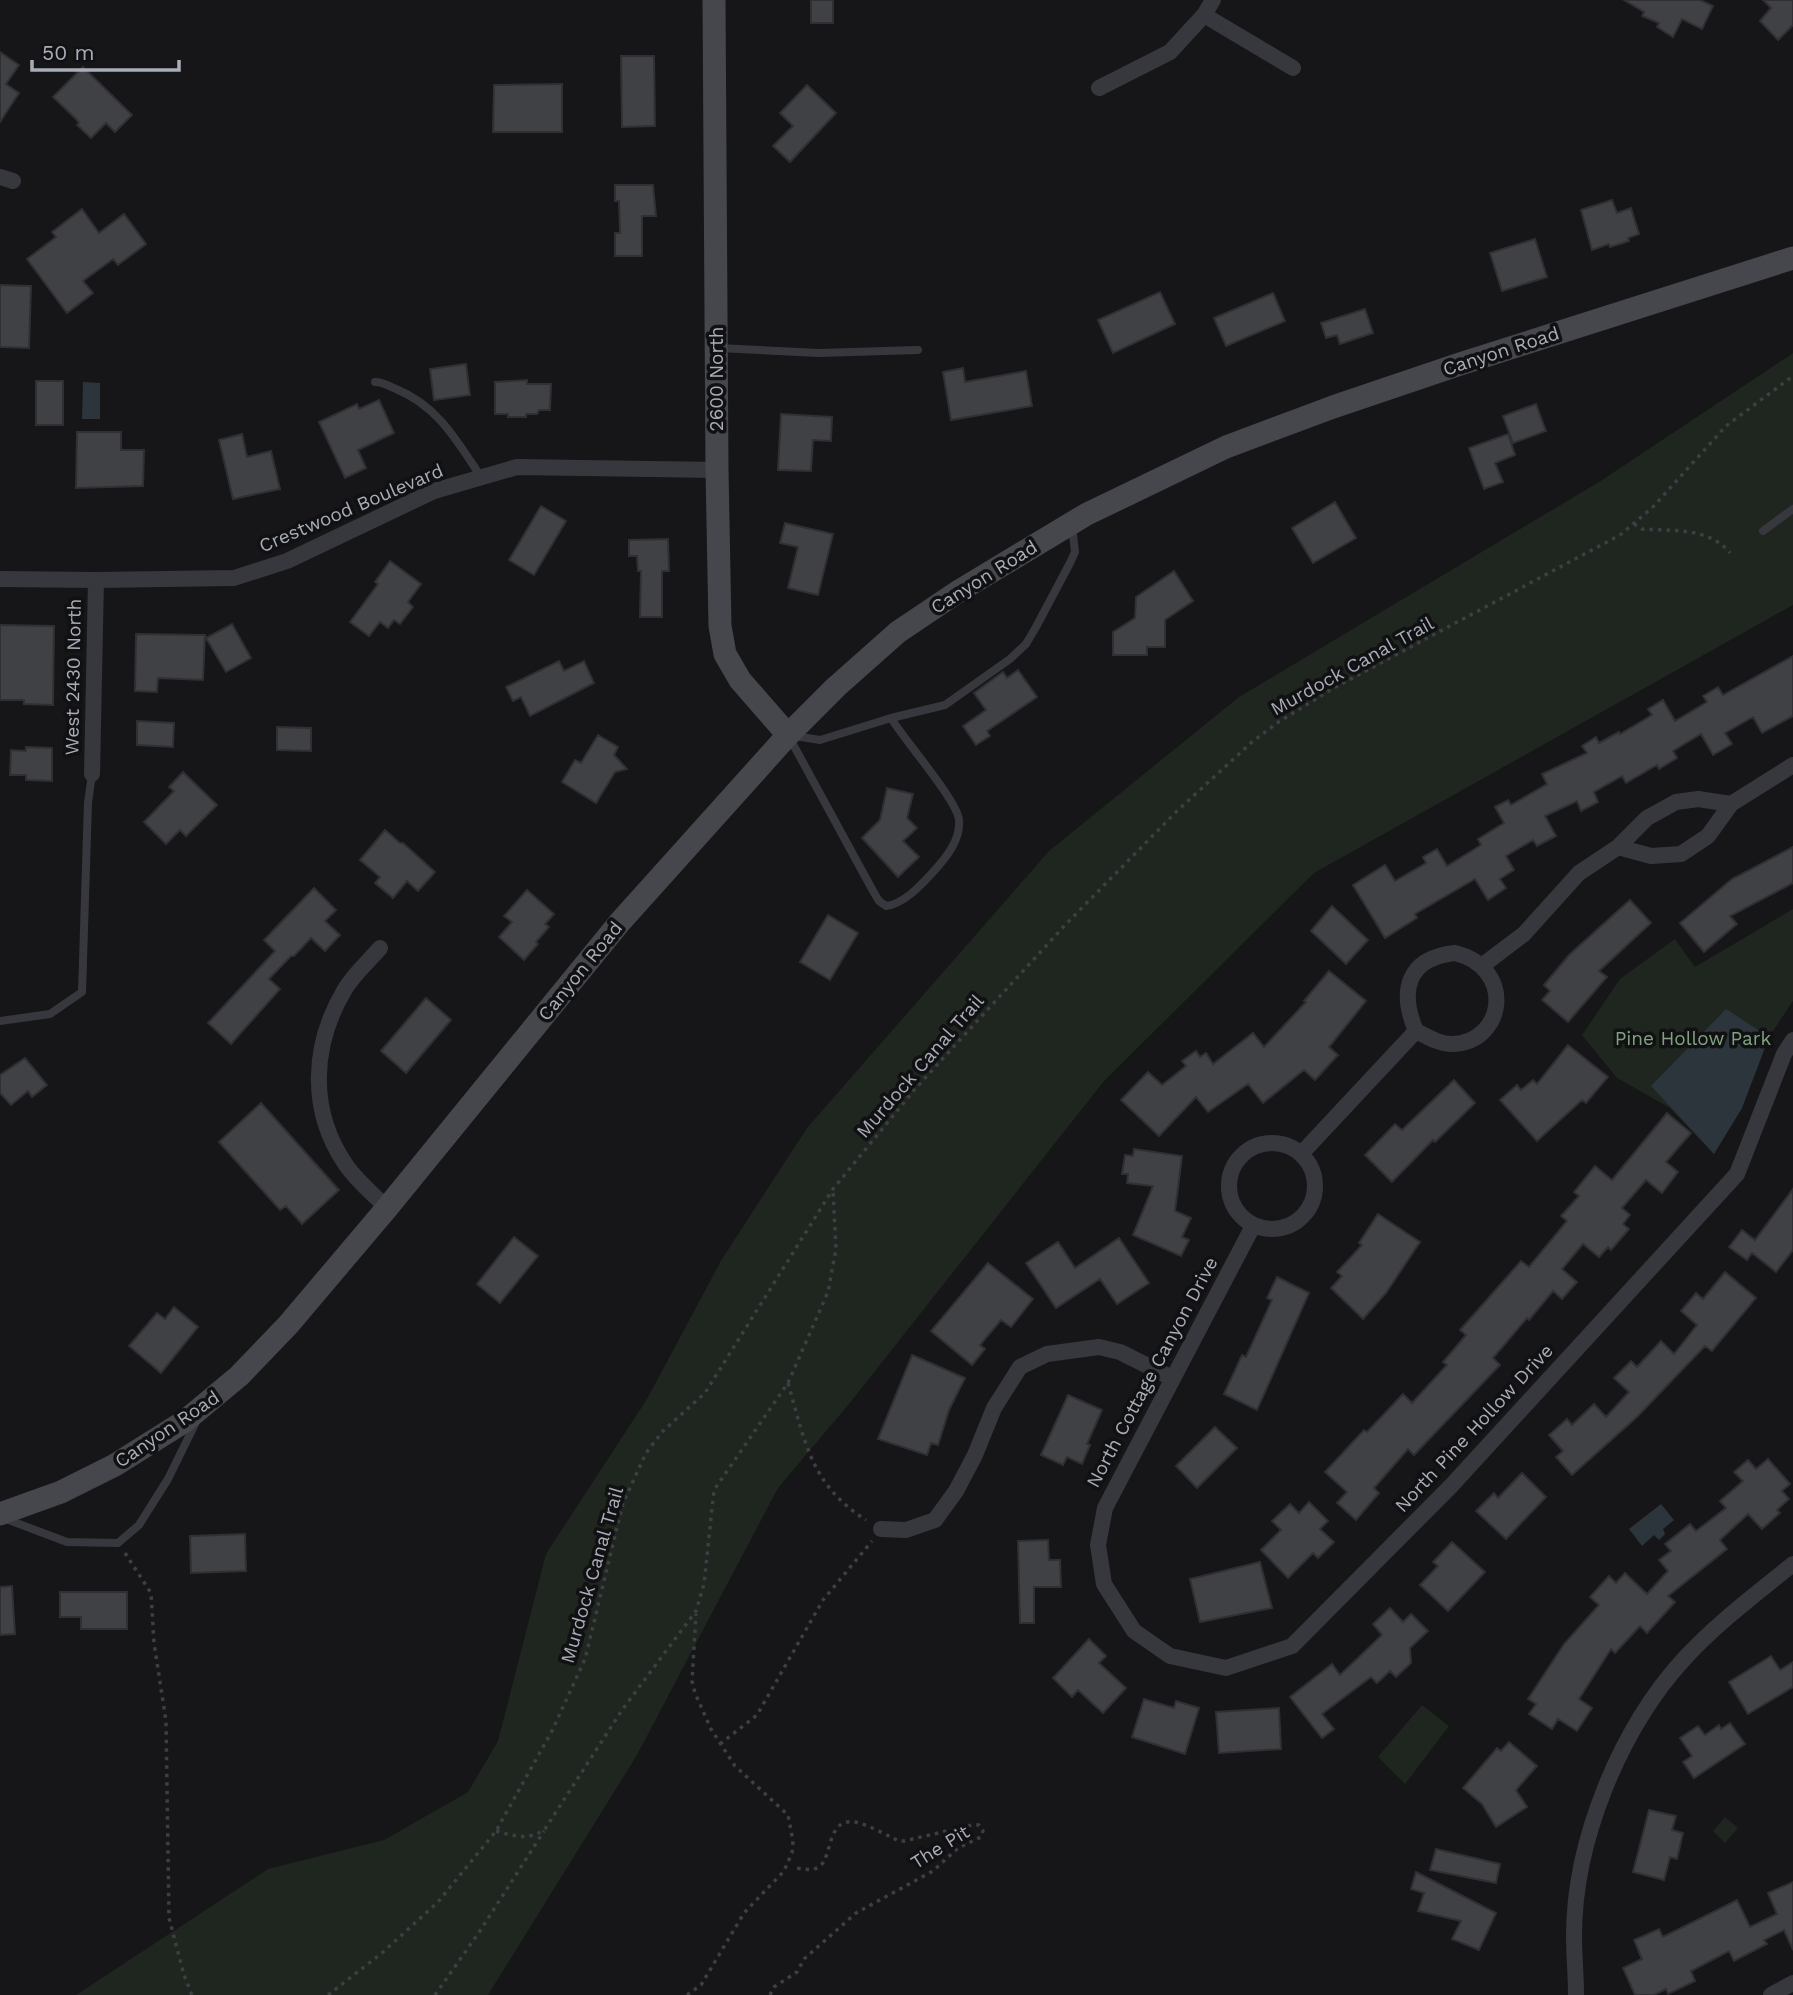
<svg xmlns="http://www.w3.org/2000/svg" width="1793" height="1995" font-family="'Work Sans',sans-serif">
<rect width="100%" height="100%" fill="#161618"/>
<path fill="#1e261f" d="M1793,353V605L1314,873L1104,1081L849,1404L778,1488L637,1755L488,1995H76L268,1869L384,1840L468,1792L498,1741L546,1554L647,1399L722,1259L807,1128L1049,851L1239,697L1599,482Z
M1793,909V1001L1769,1037L1742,1108L1714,1154L1670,1108L1617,1078L1582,1035L1620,979L1675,939L1695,967Z
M1422,1705L1449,1726L1405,1784L1378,1757Z
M1725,1817L1738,1828L1725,1843L1713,1831Z"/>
<path fill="#2c353c" d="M83,382L100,383V419H82Z
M1726,1009L1769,1037L1742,1108L1714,1154L1651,1086Z
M1661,1504L1674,1520L1663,1529L1665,1534L1659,1540L1654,1535L1642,1546L1629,1529Z"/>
<path fill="#404145" stroke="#303034" stroke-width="2" d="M811,0H833V23H811Z
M1624,0H1700L1713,6L1702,29L1682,19L1673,37L1657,27L1659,23L1642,16L1644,12Z
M1763,0H1793V25L1778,40L1760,21L1771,8Z
M0,52L19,65L6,84L19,93L0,122Z
M621,56H654L655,126L622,127Z
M83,67L132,115L115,132L106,123L91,138L77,125L79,123L76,119L53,97Z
M562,84V132H493L494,85Z
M807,85L836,113L790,162L773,146L793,126L780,113Z
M615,185H653L656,216H642V256H615V233H620L619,201H615Z
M1612,200L1617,213L1631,208L1639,234L1628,238L1629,241L1610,247L1609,244L1592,250L1581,210Z
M82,209L99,233L124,214L146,244L118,265L113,259L83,281L93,293L67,313L27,259L56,237L52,232Z
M1535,239L1547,277L1502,291L1490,253Z
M0,285L31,286L29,348L0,347Z
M1160,292L1175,324L1113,353L1098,320Z
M1273,293L1285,321L1226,346L1214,318Z
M1365,309L1373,333L1340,344L1337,335L1326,338L1321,323Z
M466,364L470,395L434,400L430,369Z
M963,368L965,382L1026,371L1032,406L951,420L943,372Z
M527,380V384H551L550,410H539L537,414H526V417H508V414H495V382Z
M36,381H63V425H36Z
M379,400L394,433L358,450L366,468L345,478L319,422L357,404L359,409Z
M1536,404L1546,431L1513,443L1503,416Z
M781,414L832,417L831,441L813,440L811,471L778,470Z
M77,432H121V450H144L143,486L76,488Z
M242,434L247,457L271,451L280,489L233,499L219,440Z
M1508,434L1515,455L1495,463L1503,482L1484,489L1469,448Z
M1335,502L1356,538L1313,563L1292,528Z
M541,506L566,521L534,575L509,560Z
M785,523L833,534L818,595L788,588L798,547L780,543Z
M668,539L669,571H662V617H640L641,571H638L637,556H629V540Z
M390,561L421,584L408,602L413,607L400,624L394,620L388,628L380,622L369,636L350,622L378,584L375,582Z
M1174,571L1193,601L1165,620V647H1147V655H1113V632L1135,618L1136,597Z
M232,624L251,658L226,672L206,638Z
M0,625L54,626L53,705L24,704V700H0Z
M136,634L205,635L203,680L158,678L157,692L135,691Z
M1793,656V716L1762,733L1753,717L1725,733L1732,744L1713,755L1701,734L1673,751L1677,758L1659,769L1657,765L1626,783L1622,776L1594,792L1598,802L1581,811L1577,801L1545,816L1556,836L1537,846L1533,840L1506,856L1514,870L1500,879L1506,888L1488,900L1475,879L1415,914L1417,918L1385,938L1353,885L1385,865L1395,881L1426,863L1423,857L1437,849L1447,866L1481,845L1478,839L1504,823L1495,807L1508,800L1511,805L1547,784L1542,774L1587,753L1582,746L1596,737L1599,743L1619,732L1620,734L1652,715L1648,709L1663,700L1675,721L1707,702L1703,696L1718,687L1723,695Z
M559,661L564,671L584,661L594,683L530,716L521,697L513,701L506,687Z
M1018,670L1037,697L987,731L990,736L976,745L963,726L986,710L974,693L1003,672L1007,678Z
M137,721L174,723L173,747L137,745Z
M277,727L311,728V751L277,750Z
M598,735L618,747L614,755L627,769L615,772L596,803L562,782L575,760L581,763Z
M26,747L52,748V781L26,780V775H10L11,750L26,751Z
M183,772L217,805L186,836L180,830L166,844L144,822L174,791L169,787Z
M887,788L913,794L907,818L917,828L903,841L919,857L898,877L862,838L880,820Z
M385,830L400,843H403L435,872L418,891L407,881L393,898L375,883L380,877L360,860Z
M1793,847V883L1730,916L1737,924L1704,952L1680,923L1732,879Z
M314,888L336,910L325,921L340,935L325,951L311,938L294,956H291L269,979L280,989L231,1044L208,1023L275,951L264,940Z
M527,890L554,914L545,924L549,927L536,942L538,944L524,960L499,937L512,922L504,916Z
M1630,900L1651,923L1599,971L1607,977L1568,1022L1542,1000L1550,991L1544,985L1569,955Z
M1332,906L1368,940L1346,964L1311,931Z
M828,915L858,933L830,980L800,962Z
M1329,971L1366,1001L1329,1047L1338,1055L1315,1080L1304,1070L1263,1103L1248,1084L1208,1112L1196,1097L1159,1136L1121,1100L1148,1072L1162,1085L1186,1066L1182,1061L1196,1051L1200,1057L1206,1053L1213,1064L1253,1033L1264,1047L1306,1002L1304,1001Z
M426,998L451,1020L406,1073L381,1051Z
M1568,1045L1608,1077L1586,1103L1582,1100L1537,1141L1500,1100L1517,1085L1521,1090L1533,1080L1537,1084Z
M25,1058L47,1085L32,1097L28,1091L11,1105L0,1093V1075Z
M1454,1080L1475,1103L1435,1142L1433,1140L1392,1182L1365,1155L1395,1124L1402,1130Z
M261,1103L339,1190L302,1224L286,1206L280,1210L219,1142Z
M1667,1113L1691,1133L1666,1162L1678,1172L1662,1193L1646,1180L1622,1208L1630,1215L1623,1224L1629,1229L1611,1250L1608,1247L1599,1257L1583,1244L1562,1269L1577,1282L1562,1299L1553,1291L1529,1320L1527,1318L1493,1358L1500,1365L1414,1455L1408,1449L1374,1488L1379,1493L1356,1520L1337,1503L1347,1492L1325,1472L1364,1430L1367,1432L1403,1394L1412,1403L1447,1365L1443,1362L1466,1335L1460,1330L1484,1303L1521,1261L1529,1267L1567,1221L1561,1216L1579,1196L1574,1192L1595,1166L1612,1180Z
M1134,1149L1182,1156L1175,1211L1191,1218L1182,1237L1189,1240L1181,1256L1133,1235L1153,1186L1127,1183L1128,1174H1122L1125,1155L1133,1156Z
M1793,1189V1250L1776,1272L1752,1253L1747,1260L1729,1247L1742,1230L1755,1240Z
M1378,1214L1420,1242L1386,1293L1363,1319L1331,1288L1342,1276L1337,1272L1362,1245L1359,1243Z
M514,1237L538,1256L500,1303L477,1284Z
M1119,1238L1149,1283L1117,1304L1100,1279L1056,1308L1026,1263L1058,1242L1075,1268Z
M988,1263L1033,1299L1011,1327L1001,1320L980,1345L985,1349L972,1365L931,1331Z
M1725,1272L1756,1298L1712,1351L1705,1346L1637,1417L1572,1475L1556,1457L1563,1451L1549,1435L1567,1419L1572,1425L1594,1404L1606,1417L1629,1392L1614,1378L1631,1361L1637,1367L1661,1341L1674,1354L1697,1325L1681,1311L1696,1293L1703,1299Z
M1277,1277L1309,1293L1257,1410L1224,1394L1242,1355L1246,1357L1272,1300L1267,1298Z
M174,1307L198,1327L161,1373L129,1346L157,1313L165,1319Z
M912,1355L965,1378L949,1410L938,1445L931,1443L927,1455L878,1439Z
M1068,1395L1102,1410L1087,1444L1090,1445L1082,1464L1067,1457L1063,1465L1041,1455Z
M1215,1427L1237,1448L1197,1488L1176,1466Z
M1768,1459L1790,1484L1782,1491L1789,1499L1777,1510L1780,1513L1762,1529L1748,1514L1720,1540L1727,1549L1668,1596L1675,1602L1647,1633L1640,1626L1615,1653L1611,1649L1579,1699L1592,1708L1577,1731L1558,1719L1552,1729L1529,1714L1536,1704L1528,1699L1564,1644L1599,1605L1590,1597L1609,1576L1616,1583L1625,1573L1647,1594L1668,1571L1659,1560L1671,1551L1665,1544L1690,1524L1696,1531L1726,1508L1720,1501L1743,1481L1734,1472L1748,1460L1756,1469Z
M1522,1473L1546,1497L1506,1539L1476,1511L1494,1493L1498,1498Z
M1309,1502L1328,1521L1320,1529L1334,1542L1318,1558L1313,1553L1288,1578L1261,1550L1281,1530L1272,1521L1290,1504L1299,1513Z
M245,1534L246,1571L191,1573L190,1536Z
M1048,1540L1049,1560H1060L1061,1587H1034V1623H1020L1018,1541Z
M1452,1542L1485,1572L1448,1611L1420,1585L1438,1566L1433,1562Z
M1260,1562L1272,1608L1200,1622L1190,1579Z
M12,1586L15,1634L0,1635V1587Z
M60,1592H127V1629H81V1617H60Z
M1390,1608L1403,1622L1411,1614L1428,1631L1410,1648L1411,1663L1396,1677L1390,1671L1377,1683L1371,1677L1322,1714L1334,1729L1322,1738L1290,1697L1332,1664L1340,1675L1382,1635L1373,1624Z
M1089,1639L1106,1656L1099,1663L1126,1688L1103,1713L1078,1690L1072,1697L1053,1678Z
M1771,1656L1780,1670L1793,1662V1687L1748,1714L1729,1682Z
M1144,1699L1174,1708L1176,1701L1199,1708L1185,1754L1132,1737Z
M1279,1708L1281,1749L1219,1753L1216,1712Z
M1730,1723L1745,1744L1694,1778L1683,1762L1692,1756L1680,1738L1698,1726L1705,1735L1719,1725L1721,1729Z
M1509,1742L1537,1766L1516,1790L1527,1807L1496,1827L1482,1804L1463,1788L1497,1748L1501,1751Z
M1649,1810L1676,1816L1672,1830L1683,1833L1677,1859L1670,1857L1664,1880L1633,1872Z
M1436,1849L1500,1864L1496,1883L1430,1870Z
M1416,1872L1496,1913L1479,1950L1452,1939L1461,1921L1418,1911L1424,1893L1411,1889Z
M1793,1882V1950L1784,1930L1764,1940L1767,1944L1734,1961L1729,1951L1691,1971L1695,1981L1668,1994L1666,1989L1654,1995H1635L1623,1968L1642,1959L1634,1940L1659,1929L1663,1937L1737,1900L1750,1927L1777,1914L1768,1893Z"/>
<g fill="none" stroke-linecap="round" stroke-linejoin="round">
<path stroke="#3d3f44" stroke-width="3.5" stroke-dasharray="3.5 5" stroke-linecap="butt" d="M1634,524L1642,529C1672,531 1709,527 1730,553
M788,1383C805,1442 811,1485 866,1520
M125,1553L151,1593L154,1643L166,1721L169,1918L184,1975L192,1995
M720,1744L757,1715L823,1600L872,1541
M496,1831C514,1836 529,1841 545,1829L622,1710L696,1611L704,1584L714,1490L788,1383L828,1292L836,1249L833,1191
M328,1995L382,1953L438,1902L496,1831L552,1731L585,1659L623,1503L646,1453L663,1431L705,1393L833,1189L915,1089L1067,923L1177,811L1252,742L1277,723L1332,689L1620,535L1652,508L1726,426L1793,376
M435,1995L480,1931L544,1831
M687,1995L701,1985L744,1913L784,1871L792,1853L793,1841L788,1815L735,1766L711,1729L695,1693L692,1681L696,1614
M770,1995L774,1987L797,1972L804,1959L856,1913L933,1871L958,1848L981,1837L983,1831L979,1825H972L904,1841L897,1840C884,1834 869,1825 855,1822C826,1818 833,1857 819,1867C812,1871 804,1869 796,1868"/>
<path stroke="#37383d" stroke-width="8" d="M719,348L819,353L918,350
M375,382C383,382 389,386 396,389C438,406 457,441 481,477
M1763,531L1793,509
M891,718C905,741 957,800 959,820C961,840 945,859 933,872C921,885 904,904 886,906L879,901L873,891L788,735L820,740Z
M891,718L945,705L1010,659L1026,644L1036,627L1070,563L1075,552L1072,526
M0,1021L50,1014L82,992L88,803L92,774
M6,1519L67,1542L118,1543L139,1525L168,1479L197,1420"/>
<path stroke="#37383d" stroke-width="16" d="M1204,15L1293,68
M1099,88L1170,52L1204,15L1213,0
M0,177L13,181
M0,579L96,580L234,578L287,561L434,491L517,467L717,470
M92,774L96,580
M1618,847L1651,856L1681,854L1708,836L1731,804L1793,765
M380,948C369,961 354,974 345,989C312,1044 308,1110 346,1165C357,1181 373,1194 387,1208
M1455,953C1516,968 1505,1043 1452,1044C1439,1044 1428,1037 1416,1031C1399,991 1407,958 1455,953Z
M1483,965L1524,934L1579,873L1618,847L1647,818L1676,802L1698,799L1731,804
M1229 1186a43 43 0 1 1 86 0a43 43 0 1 1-86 0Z
M1301,1154L1416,1031
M1253,1226L1105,1508L1098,1545L1104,1584L1134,1631L1170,1656L1226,1668L1292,1646L1451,1486L1737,1174L1784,1054L1793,1040
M881,1529L906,1530L935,1520L956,1491L975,1455L994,1408L1020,1367L1047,1354L1099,1347L1120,1352L1172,1378
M1576,1995C1576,1975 1574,1956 1574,1936C1574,1841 1620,1729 1684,1659C1717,1623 1756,1594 1793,1564
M1771,1995L1793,1983"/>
<path stroke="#45474d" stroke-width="23" d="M714,0L717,470L720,626L725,654L740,680L788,735
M0,1514L61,1492L115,1465L185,1421L239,1376L288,1325L387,1208L620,922L788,735L836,687L898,632L959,591L1087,514L1226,447L1333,407L1460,364L1793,258"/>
</g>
<g text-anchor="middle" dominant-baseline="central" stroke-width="7" stroke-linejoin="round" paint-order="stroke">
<g font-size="19" fill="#a8adb8" stroke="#111113">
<text transform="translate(1501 351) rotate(-18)">Canyon Road</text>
<text transform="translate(716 379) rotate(-90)">2600 North</text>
<text transform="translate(351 508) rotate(-23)">Crestwood Boulevard</text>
<text transform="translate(984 577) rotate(-32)">Canyon Road</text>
<text transform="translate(1352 666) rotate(-29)">Murdock Canal Trail</text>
<text transform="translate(73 677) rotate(-89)">West 2430 North</text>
<text transform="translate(580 971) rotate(-51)">Canyon Road</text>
<text transform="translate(920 1066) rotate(-49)">Murdock Canal Trail</text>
<text transform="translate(1152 1372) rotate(-62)">North Cottage Canyon Drive</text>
<text transform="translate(1474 1428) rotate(-47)">North Pine Hollow Drive</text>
<text transform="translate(167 1429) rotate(-34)">Canyon Road</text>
<text transform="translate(592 1575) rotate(-74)">Murdock Canal Trail</text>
<text transform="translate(940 1847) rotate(-32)">The Pit</text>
</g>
<g font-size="19" fill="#7fa381" stroke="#111113">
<text x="1693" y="1038">Pine Hollow Park</text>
</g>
</g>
<path d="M32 60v10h147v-10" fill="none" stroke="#a8adb8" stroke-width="3.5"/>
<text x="42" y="60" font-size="21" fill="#a8adb8" stroke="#111113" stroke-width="5" paint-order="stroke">50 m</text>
</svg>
